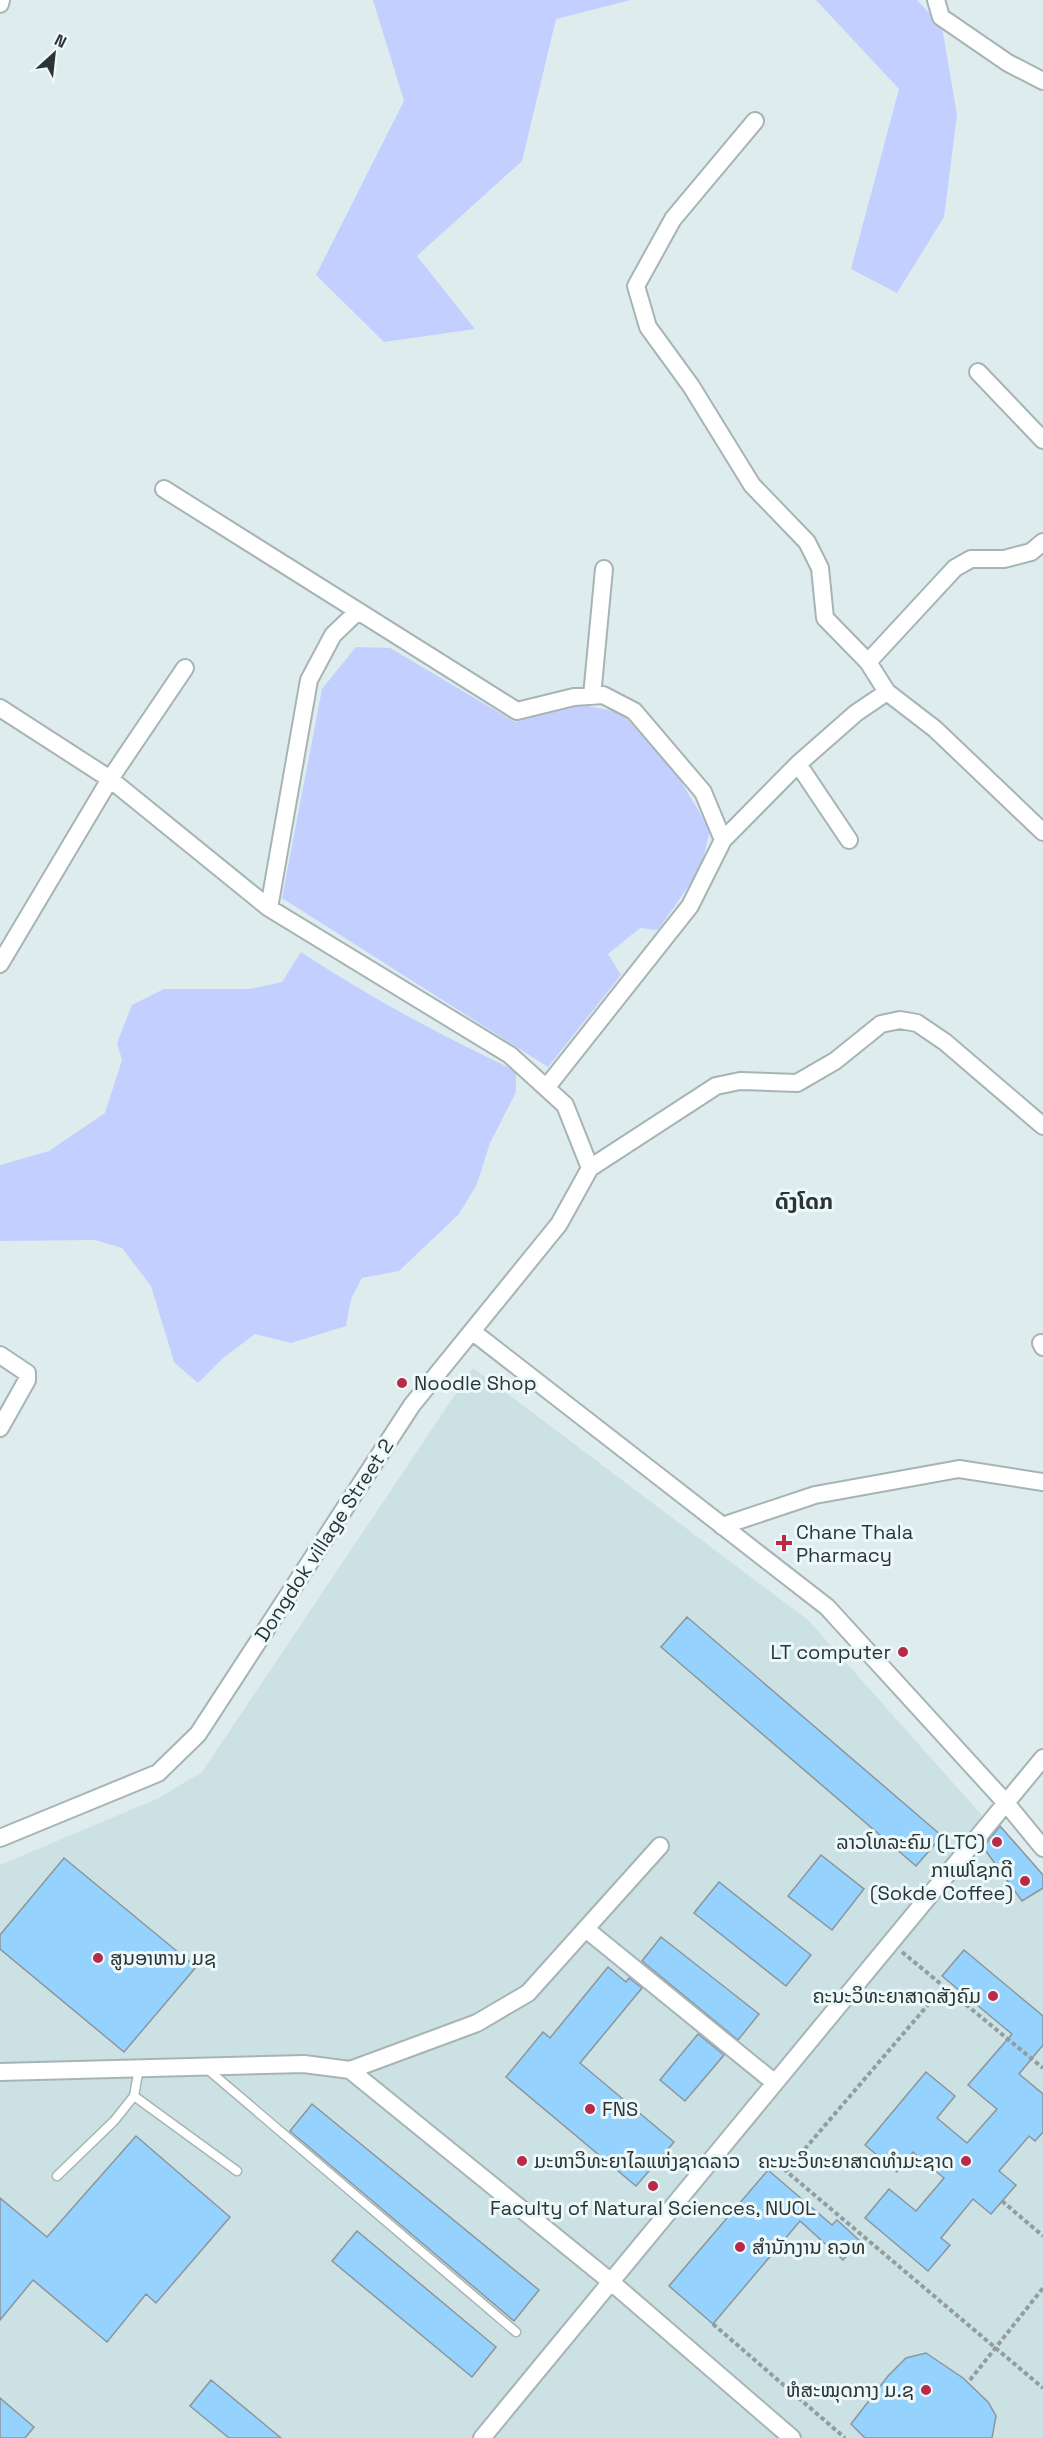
<svg xmlns="http://www.w3.org/2000/svg" width="1043" height="2438" font-family="'Space Grotesk','Noto Sans Lao',sans-serif">
<rect width="100%" height="100%" fill="#deecee"/>
<path fill="#cbe1e4" d="M473,1368L808,1620L1043,1884V2438H0V1865L159,1798L202,1772Z"/>
<path fill="#c3cffe" d="M373,0H631L556,19L522,161L417,256L475,329L384,342L316,275L404,101Z
M816,0H917L942,27L957,115L944,217L897,293L851,269L899,89Z
M356,647L390,648L515,722L582,705L620,712L670,763L710,830L701,868L658,930L640,928L608,954L621,975L548,1067L282,898L322,689Z
M301,952C370,998 442,1036 516,1071V1092L490,1143L477,1184L459,1214L399,1271L362,1278L351,1299L346,1326L291,1343L255,1334L223,1358L198,1383L174,1362L151,1286L122,1248L95,1240L0,1241V1165L49,1151L105,1113L122,1060L117,1043L132,1005L164,989H250L282,982Z"/>
<path fill="#95d3fe" stroke="#8c959c" stroke-width="1.5" d="M687,1617L942,1836L916,1866L661,1647Z
M1000,1826L1043,1875V1888L1022,1901L983,1847Z
M821,1855L864,1889L832,1930L788,1896Z
M64,1858L196,1967L124,2052L0,1949V1935Z
M719,1882L811,1955L786,1986L694,1913Z
M661,1937L759,2014L738,2040L642,1961Z
M964,1950L1043,2016V2045L1019,2074L1043,2094V2132L1035,2141L1029,2136L999,2171L1016,2185L991,2214L973,2199L941,2238L950,2245L928,2271L865,2218L889,2189L916,2211L944,2178L913,2152L897,2172L865,2145L926,2072L955,2096L937,2118L967,2143L997,2109L968,2085L1012,2034L942,1976Z
M608,1967L626,1982L629,1978L642,1988L580,2063L674,2142L636,2186L506,2077L543,2032L550,2038Z
M698,2034L724,2055L685,2101L660,2080Z
M312,2104L539,2290L514,2321L290,2131Z
M136,2136L230,2217L156,2303L146,2294L107,2342L33,2280L0,2320V2198L47,2237Z
M768,2170L832,2225L837,2220L860,2241L843,2260L800,2221L713,2324L669,2286Z
M357,2231L496,2347L472,2377L332,2261Z
M926,2353L963,2378L988,2402L996,2416L992,2438H865L851,2424L888,2376L906,2358Z
M211,2380L281,2438H229L190,2406Z
M0,2398L34,2427L25,2438H0Z"/>
<g fill="none" stroke-linecap="round" stroke-linejoin="round">
<g stroke="#a7b4b6" stroke-width="11">
<path id="service" d="M206,2068L516,2332
M134,2096L237,2171
M57,2176L114,2121L134,2096L139,2068"/>
</g>
<g stroke="#a7b4b6" stroke-width="20">
<path id="minor" d="M936,0L941,17L1008,63L1043,81
M0,4L1,0
M978,372L1043,440
M164,489L517,711L574,697L603,695L634,711L703,792L723,840
M868,662L955,568L971,559H1004L1031,552L1043,542
M887,692L935,729L1043,832
M592,696L604,569
M0,708L110,779L269,908L510,1055L565,1105L590,1168
M798,764L849,840
M269,908L309,680L333,635L358,611
M0,964L110,779L185,668
M546,1088L690,906L723,840L798,764L856,713L887,692L868,662L825,618L820,568L807,542L752,485L691,386L648,327L636,286L673,219L755,121
M590,1168L716,1086L740,1081L797,1083L835,1061L881,1024L900,1020L917,1023L945,1042L1043,1126
M473,1332L827,1607L1006,1803L1043,1848
M1041,1343L1043,1347
M0,1355L27,1373V1380L0,1428
M722,1526L815,1495L959,1469L1043,1482
M0,1838L158,1773L198,1734L412,1405L559,1224L590,1168
M587,1930L775,2083
M350,2070L477,2023L528,1993L660,1846
M0,2072L304,2064L350,2070L610,2281L792,2438
M482,2438L1043,1758"/>
</g>
<path stroke="#939d9e" stroke-width="4" stroke-dasharray="4.5 3" stroke-linecap="butt" d="M902,1952L1043,2068
M944,1986L786,2171L1043,2388
M1002,2201L1043,2236
M713,2324L845,2438
M970,2380L1043,2288"/>
<use href="#service" stroke="#fff" stroke-width="8"/>
<use href="#minor" stroke="#fff" stroke-width="16"/>
</g>
<g fill="#ba2947" stroke="#ecf9fb" stroke-width="2">
<circle cx="402" cy="1383" r="6"/>
<path d="M781 1534h6v6h6v6h-6v6h-6v-6h-6v-6h6z"/>
<circle cx="903" cy="1652" r="6"/>
<circle cx="997" cy="1842" r="6"/>
<circle cx="1025" cy="1881" r="6"/>
<circle cx="98" cy="1958" r="6"/>
<circle cx="993" cy="1996" r="6"/>
<circle cx="590" cy="2109" r="6"/>
<circle cx="522" cy="2161" r="6"/>
<circle cx="966" cy="2161" r="6"/>
<circle cx="653" cy="2186" r="6"/>
<circle cx="740" cy="2247" r="6"/>
<circle cx="926" cy="2390" r="6"/>
</g>
<g text-anchor="middle" dominant-baseline="central" stroke-width="6" stroke-linejoin="round" paint-order="stroke">
<g font-size="20" fill="#2e3334" stroke="#ecf9fb" text-anchor="start">
<text x="414" y="1383">Noodle Shop</text>
<text x="796" y="1532">Chane Thala<tspan x="796" dy="23">Pharmacy</tspan></text>
<text x="891" y="1652" text-anchor="end">LT computer</text>
<text x="985" y="1842" text-anchor="end">ລາວໂທລະຄົມ (LTC)</text>
<text x="1013" y="1870" text-anchor="end">ກາເຟໂຊກດີ<tspan x="1013" dy="23">(Sokde Coffee)</tspan></text>
<text x="110" y="1958">ສູນອາຫານ ມຊ</text>
<text x="981" y="1996" text-anchor="end">ຄະນະວິທະຍາສາດສັງຄົມ</text>
<text x="602" y="2109">FNS</text>
<text x="534" y="2161">ມະຫາວິທະຍາໄລແຫ່ງຊາດລາວ</text>
<text x="954" y="2161" text-anchor="end">ຄະນະວິທະຍາສາດທຳມະຊາດ</text>
<text x="653" y="2208" text-anchor="middle">Faculty of Natural Sciences, NUOL</text>
<text x="752" y="2247">ສຳນັກງານ ຄວທ</text>
<text x="914" y="2390" text-anchor="end">ຫໍສະໝຸດກາງ ມ.ຊ</text>
</g>
<g font-size="20" fill="#2e3334" stroke="#ecf9fb">
<text transform="translate(324 1540) rotate(-57)">Dongdok village Street 2</text>
</g>
<g font-size="22" font-weight="bold" fill="#2e3334" stroke="#ecf9fb">
<text x="804" y="1201">ດົງໂດກ</text>
</g>
</g>
<g transform="translate(54 54) rotate(27)" stroke="#ecf9fb" stroke-width="4.5" paint-order="stroke">
<path d="M0-4.5L10 22L0 15L-10 22Z" fill="#2e3334"/>
<text y="-9" font-size="16" font-weight="bold" text-anchor="middle" fill="#2e3334">N</text>
</g>
</svg>
